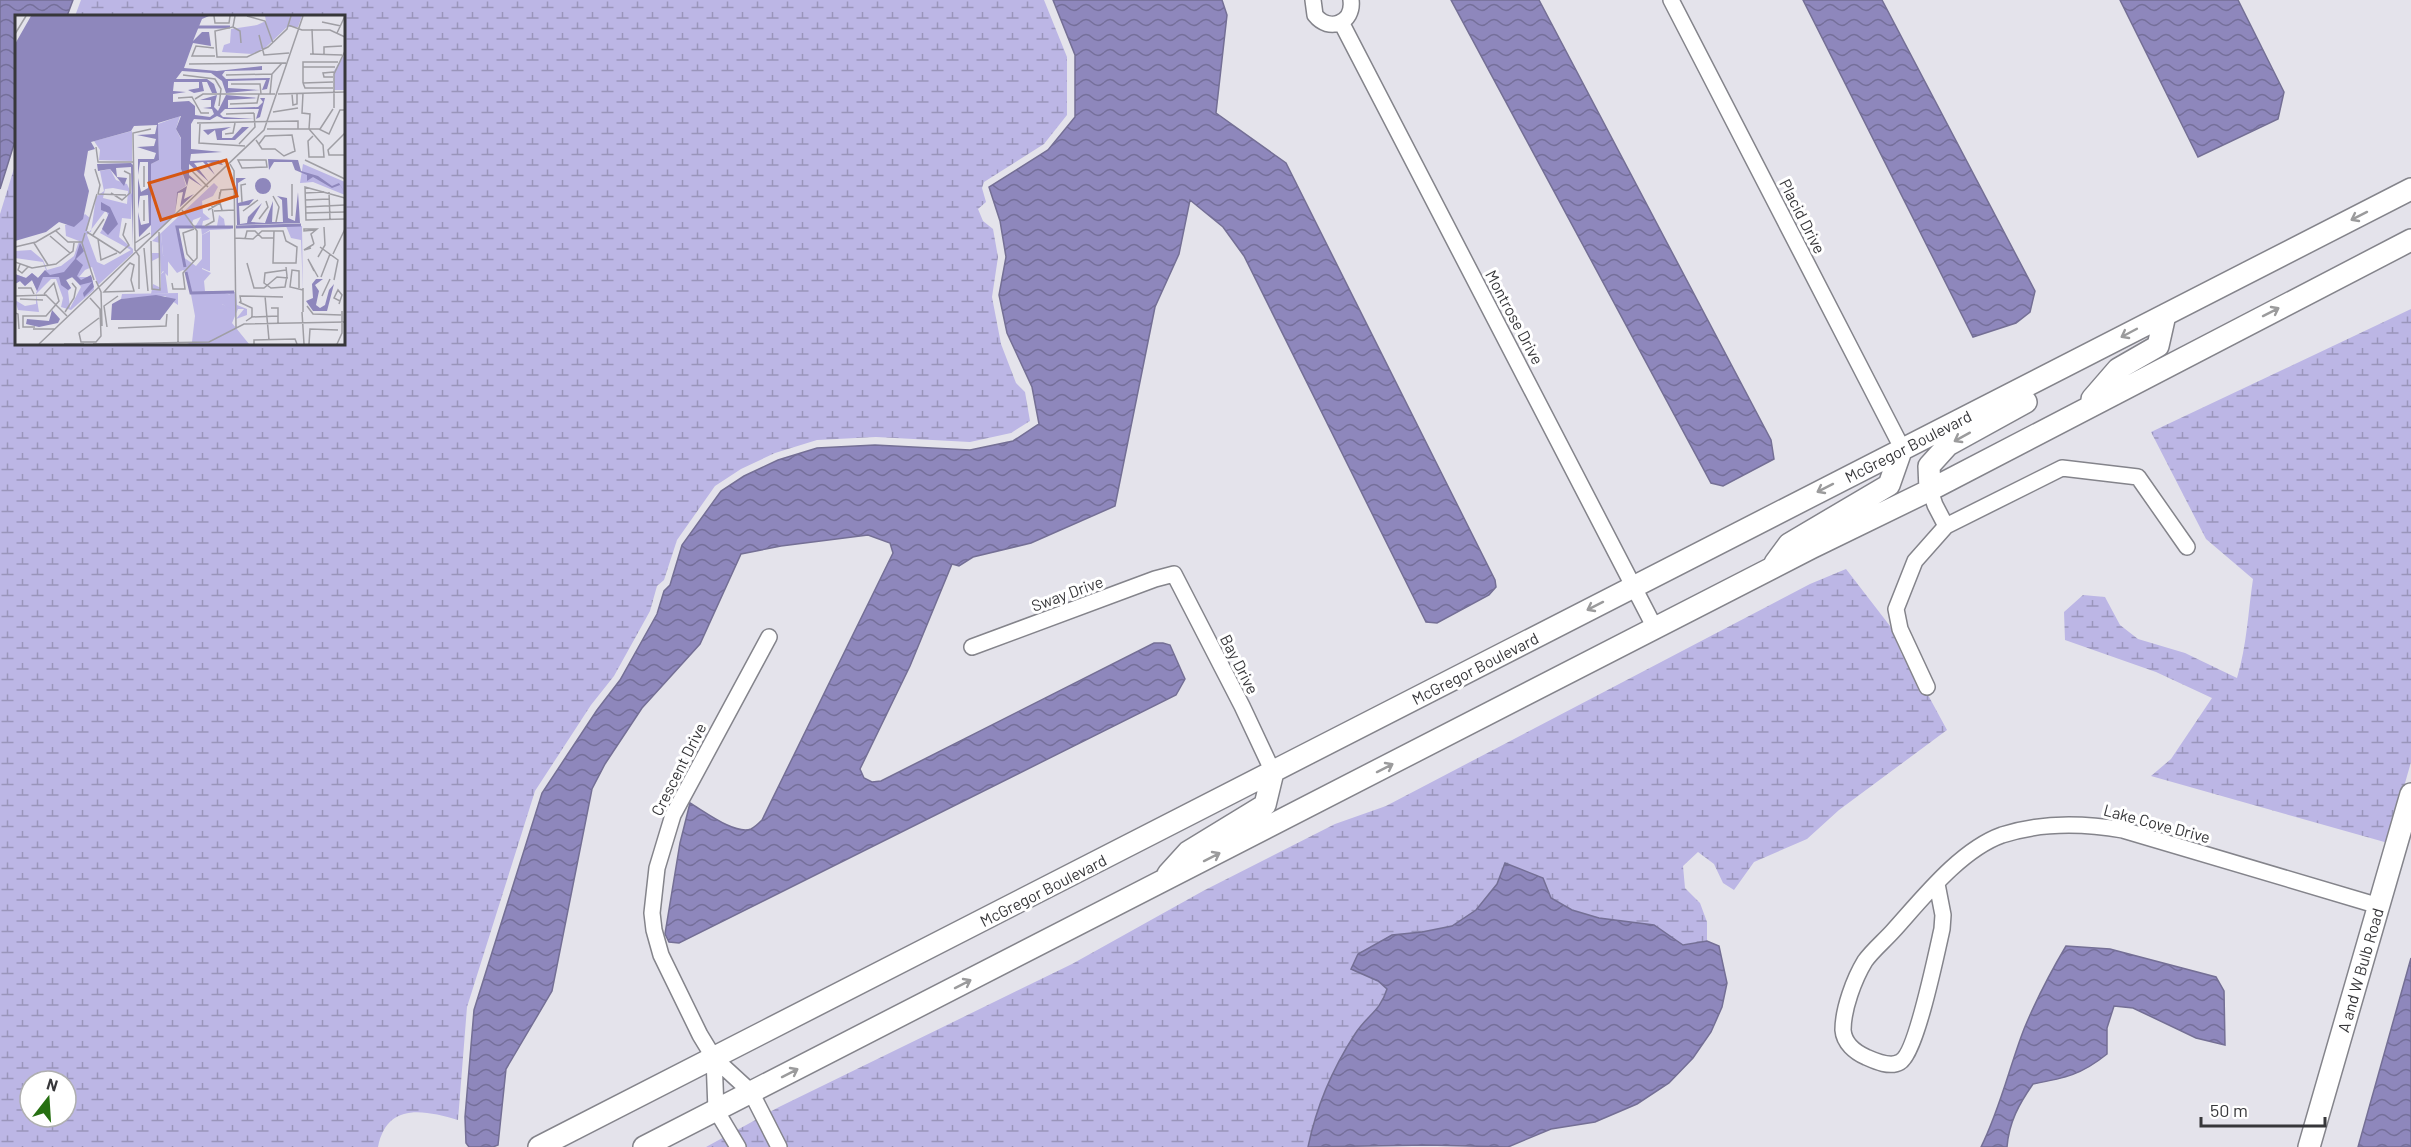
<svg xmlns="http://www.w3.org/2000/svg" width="2411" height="1147" font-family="Barlow,sans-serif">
<defs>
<pattern id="wetland-marsh" width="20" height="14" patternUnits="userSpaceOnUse" patternTransform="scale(1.5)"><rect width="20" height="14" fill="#bcb6e5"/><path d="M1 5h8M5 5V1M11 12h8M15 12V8" fill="none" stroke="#9a95bb"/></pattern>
<pattern id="water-waves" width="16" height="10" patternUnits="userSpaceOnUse" patternTransform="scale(1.5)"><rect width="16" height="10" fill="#8e87bc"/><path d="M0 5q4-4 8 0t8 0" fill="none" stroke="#756f9a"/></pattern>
</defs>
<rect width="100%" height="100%" fill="#e4e3eb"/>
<path fill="url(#wetland-marsh)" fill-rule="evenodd" d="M81,0H1044L1067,57V115L1044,144L984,182L982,188L986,202L978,209L983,221L993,229L998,257L992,297L1001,344L1016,383L1025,392L1030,421L1011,433L970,442L876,437L817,440L775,453L741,469L715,486L677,540L664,580L657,586L650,611L614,676L591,705L535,791L467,1007L458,1120C424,1110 387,1102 378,1147H0V214L16,162V344H344V16H75ZM30,1081H66V1117H30Z
M2411,309V762L2388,843L2151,776L2171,759L2212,698L2156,672L2065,640L2064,612L2083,595L2105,597L2120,625L2138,639L2185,653L2237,678C2247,645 2248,612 2253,579L2206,539L2151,432Z
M1846,569L1890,626L1902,655L1908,658L1947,730L1839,810L1807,839L1754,862L1734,890L1723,883L1714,864L1698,852L1683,866L1685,888L1700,903L1707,922V941L1683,945L1654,925L1599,918L1572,910L1551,898L1497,884L1476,910L1452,926L1422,932L1392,935L1352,969L1379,981L1388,989L1383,1005L1362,1024L1314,1121L1308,1147H706L779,1107L1072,964L1203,891L1335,824L1386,806L1810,584Z"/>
<path fill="url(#water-waves)" stroke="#746f95" stroke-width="1.5" d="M0,0H73L67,16H16V138L0,189Z
M1053,0H1222L1227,15L1216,113L1286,163L1495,580L1496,587L1489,595L1437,623L1426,622L1244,256L1223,227L1190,200L1179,254L1155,307L1115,506L1031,543L973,557L959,566L952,564L910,666L860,769L864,778L872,782L881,781L1154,643H1163L1170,645L1185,679L1176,695L679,943L669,942L665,934L680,843L690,803C704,811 735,835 751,829C755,827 759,823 762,820L893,553L890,543L868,535L781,546L741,554L700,644L642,708L605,764L592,789L552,991L506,1069L498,1145L493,1147H469L466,1143L465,1117L474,1010L542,793L597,710L620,680L657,614L664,591L670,585L682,545L721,491L744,476L778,460L817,448L875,445L970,450L1013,441L1039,424L1032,387L1007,333L999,295L1006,257L1000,221L989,187L1048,150L1075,117V55Z
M1451,0H1539L1771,440L1774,459L1723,486L1711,483Z
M1803,0H1882L2035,291L2030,312L2016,323L1973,337Z
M2120,0H2238L2284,92L2278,119L2198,157Z
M1505,863L1543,878L1551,898L1572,910L1599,918L1654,925L1683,945L1707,941L1719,946L1727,983L1722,1007L1711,1032L1693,1058L1669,1083L1637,1104L1595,1122L1551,1129L1508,1147L1427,1145L1308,1147C1316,1108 1333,1068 1355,1034C1367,1015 1380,1012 1387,989L1378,981L1351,969L1358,954L1392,935L1422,932L1452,926L1476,910L1497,884Z
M2066,946L2110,949L2216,977L2224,991L2225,1045L2196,1038L2133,1008L2114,1006L2107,1028V1054C2081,1075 2065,1078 2033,1084C2019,1104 2009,1122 2007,1147H1981C2000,1109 2009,1068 2024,1029C2036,1000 2050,973 2066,946Z
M2411,958V1147H2358Z"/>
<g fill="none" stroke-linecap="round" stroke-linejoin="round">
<g stroke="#84848b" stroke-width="18">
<path id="street" d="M1313,0L1315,15C1329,33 1354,23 1351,0
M1671,0L1902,448
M1341,22L1656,630
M1930,490L1935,505L1946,526
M769,637L673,815L657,868L652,913L654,930L661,955L700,1035L714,1058L751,1092L779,1147
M972,647L1155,579L1174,574L1242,706L1273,772
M1927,687L1900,629L1896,609L1915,561L1946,526L2062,468L2138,477L2187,547
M1937,884L1943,915L1942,929C1937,951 1916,1054 1900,1062C1890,1068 1875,1061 1866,1057C1855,1052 1844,1043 1843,1030C1843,1009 1854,979 1865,961C1873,950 1884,941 1893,931C1922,899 1960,850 2002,835C2042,822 2082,823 2123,830L2379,906
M714,1058L716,1110L738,1147"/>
</g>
<g stroke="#84848b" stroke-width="24">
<path id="secondary" d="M2092,399L2118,369L2158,346L2165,315
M1930,490L1929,466L1948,445L2026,402
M1775,563L1789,544L1889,485L1902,448
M1168,874L1188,852L1265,805L1273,772
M539,1147L2411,189
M644,1147L1811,548L1930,490L2411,240
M2309,1147L2411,794"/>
</g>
<use href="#street" stroke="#fff" stroke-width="15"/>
<use href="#secondary" stroke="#fff" stroke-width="21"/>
</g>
<defs><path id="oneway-shaft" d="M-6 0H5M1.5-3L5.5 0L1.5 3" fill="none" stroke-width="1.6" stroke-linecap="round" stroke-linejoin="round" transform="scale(1.5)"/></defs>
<g stroke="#9b9b9c">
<use href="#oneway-shaft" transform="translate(2359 216) rotate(153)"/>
<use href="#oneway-shaft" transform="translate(2271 312) rotate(-27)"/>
<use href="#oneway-shaft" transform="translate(2129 333) rotate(152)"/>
<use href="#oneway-shaft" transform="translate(1962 437) rotate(151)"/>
<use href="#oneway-shaft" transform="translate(1825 488) rotate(153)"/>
<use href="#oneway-shaft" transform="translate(1595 606) rotate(153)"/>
<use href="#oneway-shaft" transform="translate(1385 768) rotate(-27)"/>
<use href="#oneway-shaft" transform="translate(1212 857) rotate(-27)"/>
<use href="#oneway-shaft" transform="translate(963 984) rotate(-27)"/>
<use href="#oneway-shaft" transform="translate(790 1073) rotate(-27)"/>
</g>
<g text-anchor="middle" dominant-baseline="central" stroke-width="6" stroke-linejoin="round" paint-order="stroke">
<g font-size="16" fill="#37373a" stroke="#fff">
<text transform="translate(1803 216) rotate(63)">Placid Drive</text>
<text transform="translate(1515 317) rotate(62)">Montrose Drive</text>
<text transform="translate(1908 446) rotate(-27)">McGregor Boulevard</text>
<text transform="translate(1067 593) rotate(-20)">Sway Drive</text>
<text transform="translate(1240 664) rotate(63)">Bay Drive</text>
<text transform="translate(1475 668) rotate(-27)">McGregor Boulevard</text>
<text transform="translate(678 769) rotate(-63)">Crescent Drive</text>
<text transform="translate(2157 823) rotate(15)">Lake Cove Drive</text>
<text transform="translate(1043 890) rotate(-27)">McGregor Boulevard</text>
<text transform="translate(2360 970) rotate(-74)">A and W Bulb Road</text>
</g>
</g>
<g transform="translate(15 15)">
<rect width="330" height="330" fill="#e4e3eb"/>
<path d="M250,1H287L283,12H272L250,33L237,39L207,37L209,30L215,28L216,14L242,10L251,6ZM288,149L330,167V180L298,167L285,168ZM95,154L101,165L112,169L117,180L116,204L107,203L104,222L118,234V238L83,270L77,252L70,255L64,262H77L79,275L56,295L46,292L48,283L41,264H36L21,279L24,297L3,295L0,285L10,291L21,289V278L22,276L17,265L10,271L5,266L0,269V259L11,263L17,258L23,263L31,255L28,247L0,243V236L16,235L28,245L32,255L46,251L59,241L64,226L51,221L50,210L58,209L70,199L75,203L72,216L76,217L81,182L89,176L85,156ZM98,173L113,176L112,189L88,183L90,174ZM91,195L94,203L85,218L116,235L89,250L82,247L72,220ZM58,262L66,272L55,293L53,276L56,273L51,265ZM146,218L148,240L153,244V261L148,256L146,259L145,242L137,246V238H145V228L137,226ZM163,278V290L150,281L106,284L107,279Z" fill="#bcb6e5" fill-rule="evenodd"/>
<path d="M271,211H287L288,277L286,225L276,223ZM195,216V256H194L187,253V220ZM150,256L153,278L136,279L138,269L146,273V259ZM206,277H221L222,290L232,294V300L221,304L229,294H223L217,308L216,296L206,288L215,279Z" fill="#bcb6e5"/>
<path d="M165,101L161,114L166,124V154L171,171L162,177L160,199L136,223V149L144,145L143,109ZM117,116V146L84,145L85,135L79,126ZM199,168L203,172L198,181L187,186L188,198L195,204L188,206L187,211H202L204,200L209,204L210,211L217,214L195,215L187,220L186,212H180L186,202L178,205L176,212L161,213L168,242L181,251L187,244V254L196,258L189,266L190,276H214L207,277L216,280L207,289L218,295L217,308L234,329H172L177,327L180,301L172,258L168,255L162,258L148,240L146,218Z" fill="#bcb6e5"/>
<path d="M330,39V75H319V56Z" fill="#bcb6e5"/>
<path d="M16,1H194L187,4L178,26L187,17H194L196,31L178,28L169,53L202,56L247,51V55L210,56L207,60L211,64L255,63L252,74L247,75L251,65L213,66V73L245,75L211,78L207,66L196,58L167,56L161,64H192L199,69L202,78H197L192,67H187L189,76L179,78L173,75L184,73V67H159L158,76L171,77L158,79V87L174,86L180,91V100L195,102L199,99L197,94L188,93L196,92V85H185L202,80L199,92L203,96L211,80L243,83L213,85V93L243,92L248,87L245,83H250L245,102L241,104L244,94H210L205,99L208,102L239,104H209L202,101L195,105L179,104L176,109V134L207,137L176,139L175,146L204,145L208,150L192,147L200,160L188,147L179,148L194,167L174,149V160L188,172L174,163L169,184L179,179L165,192L168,177L163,178L160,199L162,177L172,171L166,154V123L161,114L166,101L143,108L144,145L136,149V210L124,222L123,197L126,210L134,208L133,180L125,181L123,194V163L126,177L133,173V147H125L123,160V144H139L141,138L122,132L139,131L141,124L122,120L140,119L142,110L119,111L116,116L76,127L80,134L73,136L69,160L74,176L68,204L59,212L44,207L31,217L0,226V29ZM216,112L207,116V123H217L227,112H234L220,125H202L200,115L193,120L188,115ZM253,144L283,145L286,156L303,161L317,171L324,168L330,178L325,170L317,173L298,162L292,166V160L280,155L277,147H259L254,155ZM116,148L118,150V232L116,152L101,153L102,162L112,163L109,171L95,154L83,156L82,149ZM221,163H231L223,168V188L239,184L234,190L224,191L225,209L232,208L233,202L247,188L236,207L250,208L258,186L257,207H268L267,185L262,181L272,183L273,203L280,206L283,177L285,208L222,210ZM240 171a8 8 0 1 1 16 0a8 8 0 1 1-16 0ZM86,187L95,192L103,209L93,220L87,214L94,198L86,195ZM65,228L69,236L61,244L68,250L62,261L66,265L76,260L79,272L69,282L68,278L77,267L65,270L57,262L51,265L56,273L53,275L46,270L44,262H28L22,276L17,265L10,271L5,266L0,269V259L11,263L17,258L23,263L30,255L35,260L49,257L60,244ZM301,264H308L300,270L304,276L301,290L305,293L310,290L314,275L319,269L312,296H298L291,286L298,283L297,269ZM141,280L161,284L145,305H96L97,289L106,284ZM37,295L45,304L43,308L24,312L11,309L12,304L34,306Z" fill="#8e87bc"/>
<path fill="none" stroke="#8e87bc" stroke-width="3" d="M183,12H215M221,212L286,210M170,252L162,212H218M171,257L176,278L219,277"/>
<path fill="none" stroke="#9f9ea4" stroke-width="1.5" d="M199,1L200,8H214L215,1M220,1L218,12L200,16L202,42H232L253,32L272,14L276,1M232,1L250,6L258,28M307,7L326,11M273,10L287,15H315L330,22M218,12L225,16L226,28M297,14L298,39M322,18L330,1M0,19L11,1M244,20L249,40L274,38M199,33L181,31L177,41H200M295,39L327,40M309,39V32L327,31M174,49L271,48M288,52H320M168,60L200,64L206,74L204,91M211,60L257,59L267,48M318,62H309L308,58L319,57M288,68V47H323M288,68L290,73H318M288,68L318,67M216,69H245L246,79M288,78L287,98L295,99L294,114M255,79L257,59M263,79L330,77M277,79L278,90L282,89V79M163,83L177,82L186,98H194M180,84L188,79H260M215,89L242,88L244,79M319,93V59L330,36M258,97L283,93M211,99L239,98M182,108L283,106V114M185,109L184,128L230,131M252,114H304L314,119L325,95H330M294,114L308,130L309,142H294L293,126L298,121M305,114L318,94M330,118L313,135L314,140H330M210,119L218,118L220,108M241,125L247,134H260L269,141L280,136L277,120L250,121L244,129M224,129L240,112L239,98M81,132L83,147H119M223,145H251L252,152L227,153ZM290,145L330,164M215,149L219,156L221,313M129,151V172M80,154L85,170L83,179M177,156L193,172M277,169V201M205,177L204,184L206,175L219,174M314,177L315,205M96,178L107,185L115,178V159L109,156M290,178L309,177M83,179L111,180M258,181L264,192L261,207M330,183L290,172L291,205L330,204M129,185V206M290,185L314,184M227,187L226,170L231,169M290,192L330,190M193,195L205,188L207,195M199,196L219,195M228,196L243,185M290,198L330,197M244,204L253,192L251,186M190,211L199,206L197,191M179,214L168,218L172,239L179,247M289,214H299V215L289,216ZM299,214H302L296,219L299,229M41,216L53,227H67M71,216L82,179M72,217L105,238L114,230L108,220L111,208M70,218L67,228L79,265M78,220L89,204M35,221L55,238M220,223L238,224L247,216H268L271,226L282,232L281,248H258L259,216M83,224L86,245L102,238M230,224L232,216H240L247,223H259M136,226L137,274L145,275L144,217M19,228L33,250M120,228L135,218M0,232L21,227L45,213M305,232L323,245L319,265M129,233L133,276M296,233L289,235L299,229M318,239L330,214M303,242L310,230L309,212M0,247L17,253L41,249L58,236L59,228M115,248L119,250L116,265L119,276L89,277ZM232,248L239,273H249L262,262L273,263M5,249L3,255L7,258L13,252M271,255L250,258L249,268L256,273L270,272L272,261L271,252M299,256L293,244L303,262M306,262L315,239M81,266L86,277L87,311M157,268L158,274H170L168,258L182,243V216L167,195M3,273H16L19,279M284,273V256L277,255L275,272L288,275M288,273V297M124,274V241L120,235L118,118L136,114M0,281L31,280L52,301M250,281L254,325M307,281L315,264M75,283L85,294L86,321L81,327H66L64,318L84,303M5,284L28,285M224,287L237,293V302L231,306M226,287L225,281L268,282M324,289L327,280L323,275L319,283L325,286M292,291L298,299L326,300M256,293H263V308M50,297L59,283L61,273L57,268M287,297L289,329M0,298L3,299L4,314M163,299V327M236,302L263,301M20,312H8V301H31L44,286L39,268L29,279M92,312L89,291L103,281M103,313L151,311L152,299M18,314H40M24,329L249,115L288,1M49,329H69M78,329L194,327L229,309L330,307M239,329V325L280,324L282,329M294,329L295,314L323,315M322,329L327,318V296"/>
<path fill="#d65611" fill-opacity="0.15" stroke="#d65611" stroke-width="3" d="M211,145L222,181L146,205L134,168Z"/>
<rect width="330" height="330" fill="none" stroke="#37373a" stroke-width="3"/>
</g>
<g transform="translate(48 1099) rotate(17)"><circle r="28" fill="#ffffff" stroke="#afafb0" stroke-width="1.5"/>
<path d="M0-4.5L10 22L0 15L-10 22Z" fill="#277012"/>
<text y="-9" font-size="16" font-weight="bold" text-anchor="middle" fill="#37373a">N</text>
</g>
<path d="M2201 1117v9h124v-9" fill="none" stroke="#37373a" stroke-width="3"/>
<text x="2210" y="1117" font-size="18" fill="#37373a" stroke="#ffffff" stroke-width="4.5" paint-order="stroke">50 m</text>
</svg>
